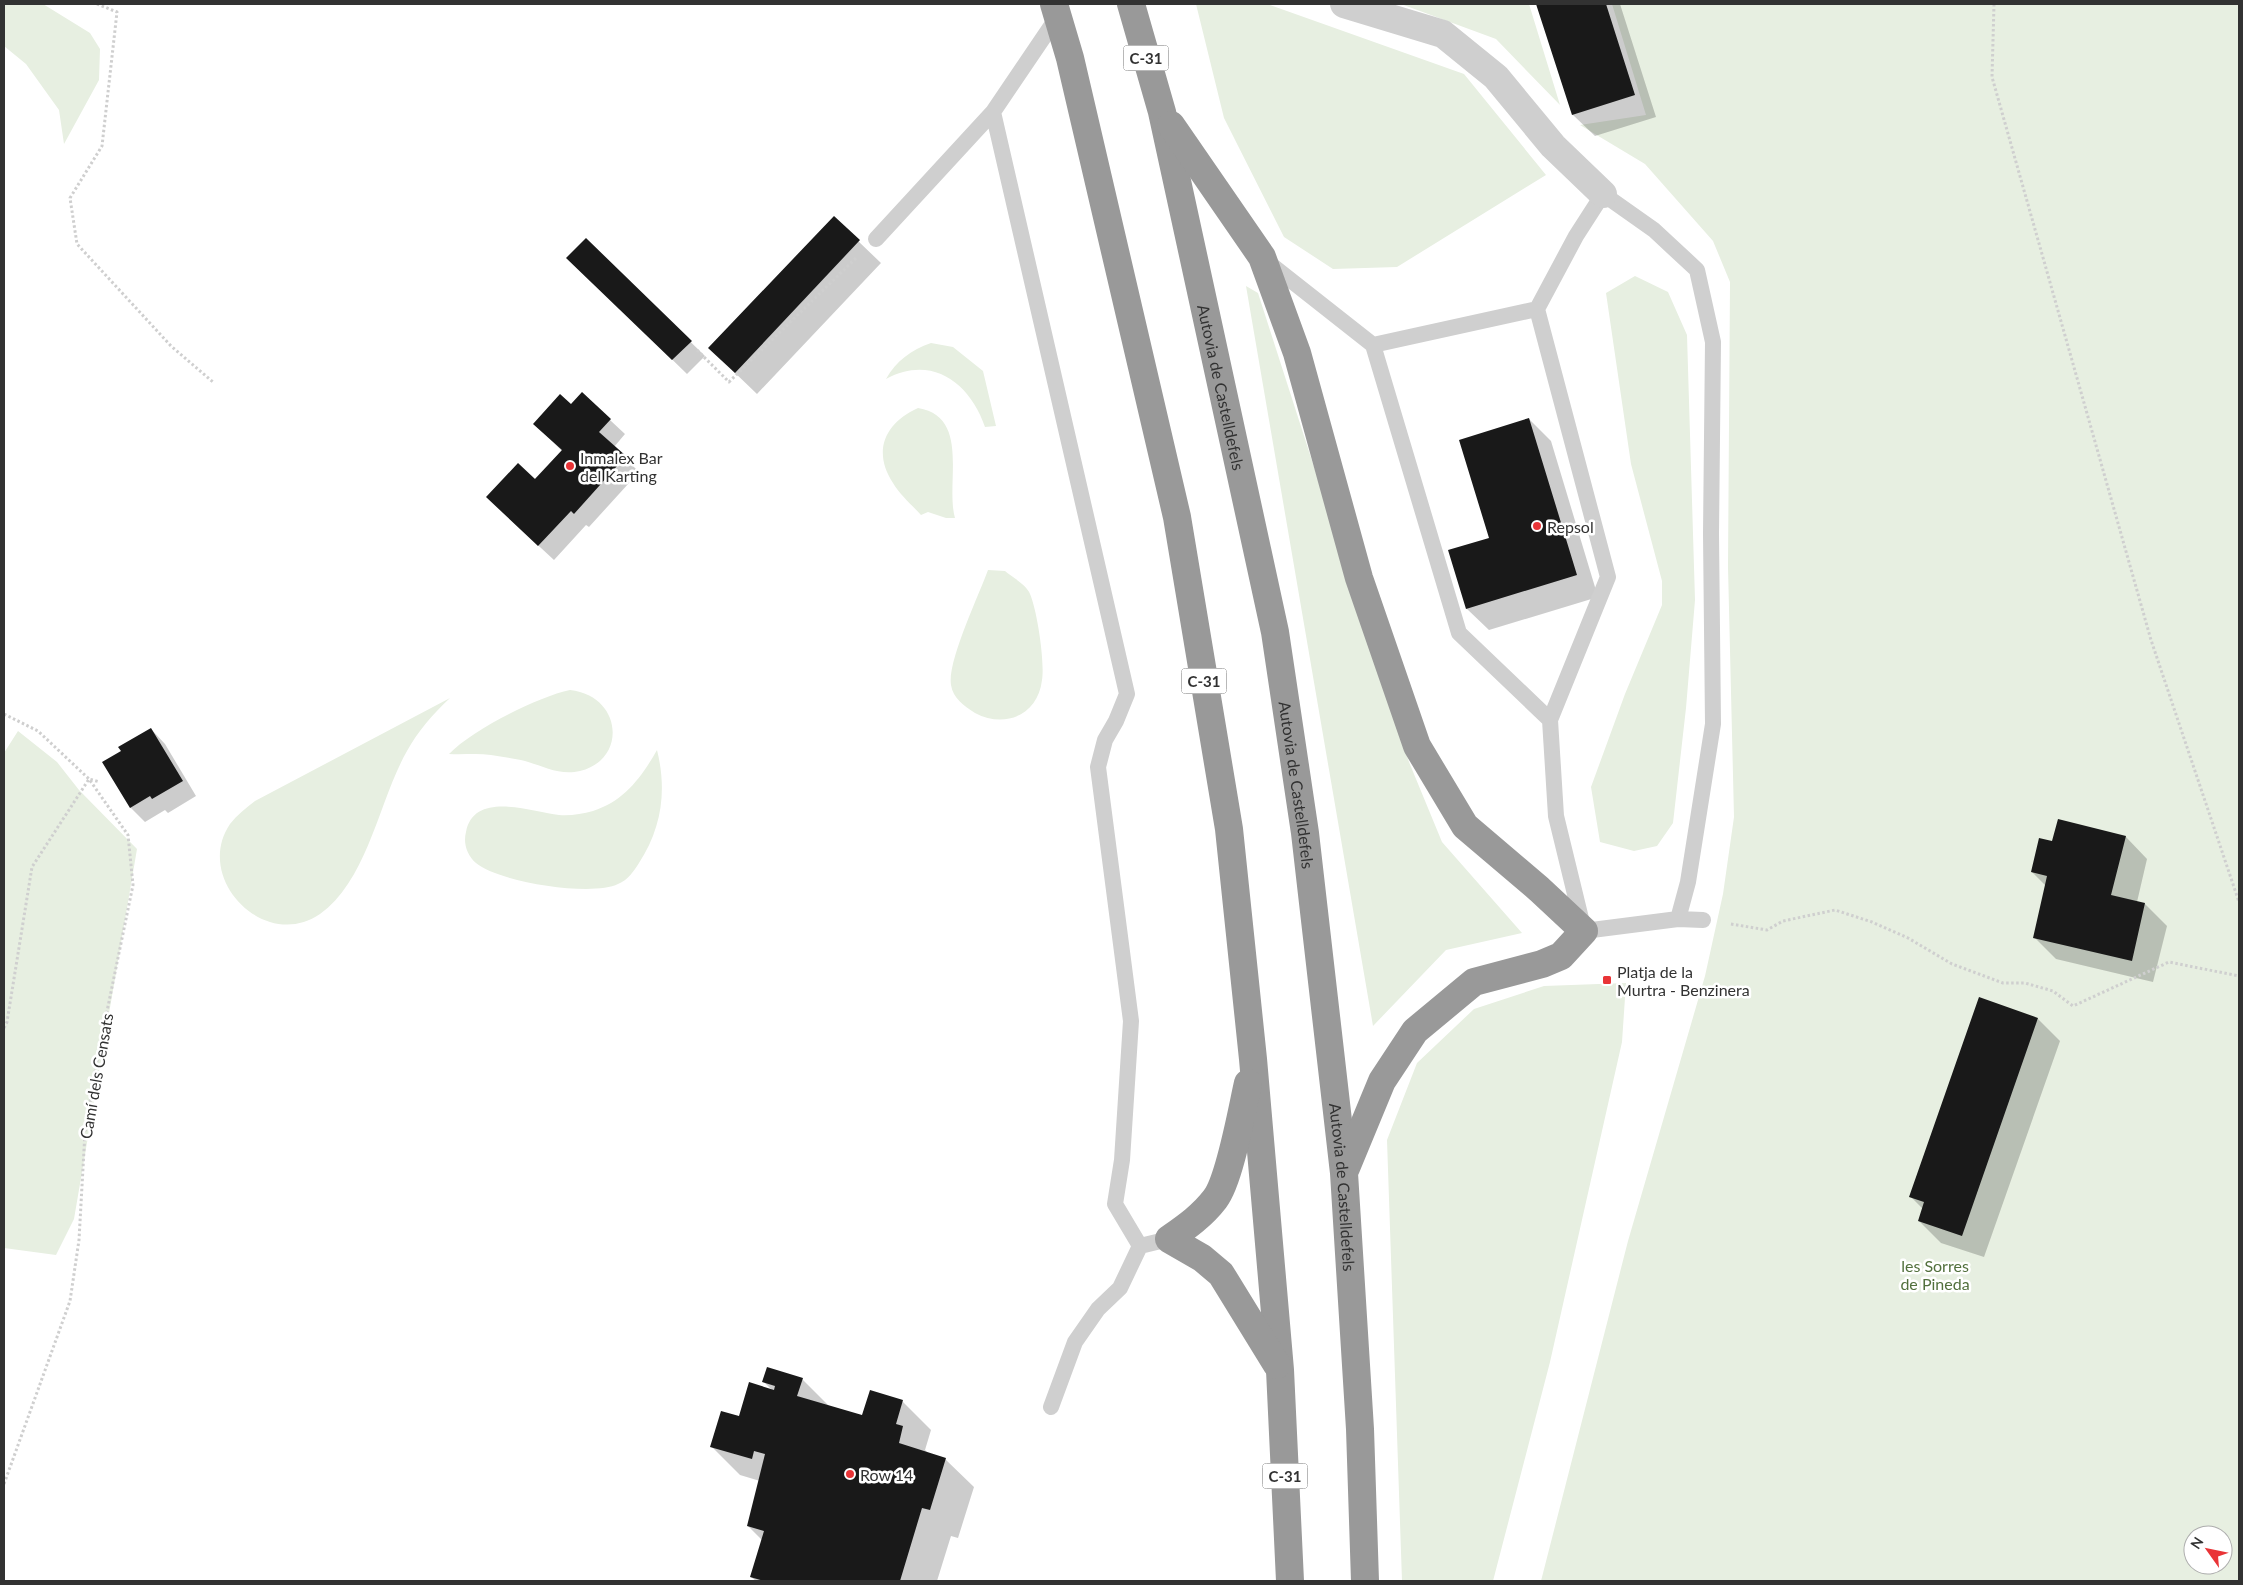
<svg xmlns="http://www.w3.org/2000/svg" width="2243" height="1585" font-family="Lato,sans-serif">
<rect width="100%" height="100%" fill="#fff"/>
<path fill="#e7efe1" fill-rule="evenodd" d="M4,4H43L90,33L100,49L99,80L64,144L59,110L26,64L4,46Z
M1196,4H1267L1464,74L1546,175L1397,267L1333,269L1284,237L1224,118Z
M1401,4H1529L1560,105L1496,39Z
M1612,4H2239V1581H1541L1628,1241L1705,976L1723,894L1734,817L1728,567L1730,282L1713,241L1645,164L1580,125L1646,115ZM2193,1535H2223V1565H2193Z
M1635,276L1668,292L1687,335L1695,600L1686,708L1673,823L1657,846L1634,851L1600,842L1591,787L1625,694L1662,605V581L1631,464L1606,293Z
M1246,286L1258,293L1409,762L1442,842L1522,933L1446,950L1373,1026Z
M931,343L953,347L983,371L996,426L985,427C970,383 932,354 886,379C896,361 911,350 931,343Z
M918,408C971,417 945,483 955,518H946L928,512L921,515C912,505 900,495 893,483C872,451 885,423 918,408Z
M988,570L1005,571C1012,577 1027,585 1030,594C1037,610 1045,662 1042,680C1038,715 1005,729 975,713C964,706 953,698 951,685C947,662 979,595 988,570Z
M570,690C623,696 627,760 580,771C560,776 543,766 525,761C514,758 502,757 491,755C477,753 463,755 449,754C472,730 537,697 570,690Z
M450,698C433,714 418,731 407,751C379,800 368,880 320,914C265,952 193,879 230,824C237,815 246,808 255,801Z
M18,731L57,762L79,790L137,849L74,1219L56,1255L4,1248V753Z
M657,750C667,790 662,828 639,863C634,871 628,880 618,884C592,897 498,882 476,863C467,855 463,843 466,832C474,790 532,812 559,815C570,816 582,814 593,811C624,801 641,778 657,750Z
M1626,983L1622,1042L1550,1362L1493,1581H1402L1387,1140L1417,1063L1474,1009L1544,986Z"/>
<path fill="#0003" d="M1537,4H1620L1656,117L1595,136L1573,115Z
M834,218L881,263L757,394L732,370Z
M586,240L705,356L687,374L568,258Z
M582,394L625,434L614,447L639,472L589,527L586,525L554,560L502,512L562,451L535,424L571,406Z
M1529,419L1551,441L1598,597L1489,630L1467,609Z
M151,729L165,744L196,796L168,813L165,810L145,822L130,807L122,752Z
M2126,837L2147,859L2137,902L2145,904L2167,926L2153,982L2056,959L2034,937L2046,886L2032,872L2053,843Z
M2038,1019L2060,1041L1984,1257L1941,1243L1919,1221L1923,1209L1911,1197Z
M802,1379L830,1407L863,1416L902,1401L931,1430L925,1450L929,1454L945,1459L974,1487L958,1538L951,1536L937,1581H756L751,1577L762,1540L748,1526L760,1481L740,1475L712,1447L740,1417L773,1391L764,1382Z"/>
<path fill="#191919" d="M1536,4H1606L1635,95L1572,115Z
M834,216L860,240L735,373L708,348Z
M586,238L692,341L672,360L566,258Z
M582,392L611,419L599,432L626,456L574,514L571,511L538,546L486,497L518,463L535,479L562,450L533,424L560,394L571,404Z
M1529,418L1577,575L1466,609L1448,550L1489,538L1459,440Z
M151,728L183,781L152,799L150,796L130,808L102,762L121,751L118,747Z
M2058,819L2126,836L2111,895L2145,903L2132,961L2033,938L2047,876L2031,872L2039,838L2052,841Z
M1979,997L2038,1018L1962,1236L1918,1221L1924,1202L1909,1197Z
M767,1367L803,1378L797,1396L862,1415L870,1390L903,1400L896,1424L903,1426L899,1443L946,1458L930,1510L922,1508L900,1581H764L750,1577L764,1531L747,1526L765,1454L754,1451L752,1459L710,1447L721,1411L739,1416L749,1382L774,1390L775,1386L762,1382Z"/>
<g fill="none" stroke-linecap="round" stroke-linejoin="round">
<path stroke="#cfcfcf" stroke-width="3" stroke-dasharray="2.5 2.5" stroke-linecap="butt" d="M97,4L117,12L102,146L70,198L77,244L171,346L213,382
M1994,4L1992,77L2151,640L2239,902
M697,350L729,382L856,258
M4,714L38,731L89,779L128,835L133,885L98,1055L85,1132L79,1240L70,1301L4,1484
M1731,924L1767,930L1783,921L1835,910L1872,922L1908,938L1952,964L2003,983H2025L2053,991L2073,1006L2169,962L2239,976
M4,1028L7,1022L32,867L89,779L100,782"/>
<path stroke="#cfcfcf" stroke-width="16" d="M1058,16L993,112L1127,694L1116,721L1105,740L1098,767L1131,1021L1122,1160L1115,1204L1140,1246
M876,239L993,112
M1265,260L1373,345L1459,633L1550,720L1556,816L1584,931L1678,919L1703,920
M1537,309L1576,236L1603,194L1654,230L1697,270L1713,342L1711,534L1713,724L1688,882L1678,919
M1373,345L1537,309L1608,577L1550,720
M1051,1407L1075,1342L1098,1309L1120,1288L1140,1246L1169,1239"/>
<path stroke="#cfcfcf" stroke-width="28" d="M1344,4L1443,34L1496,77L1553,146L1603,194"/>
<g stroke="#999" stroke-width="28">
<path d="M1054,4L1070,58L1177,517L1229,829L1253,1059L1280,1370L1290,1581"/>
<path id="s1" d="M1131,4L1162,112L1275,632L1305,833L1344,1173L1360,1429L1365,1581"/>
<path d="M1171,125L1262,257L1297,353L1359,578L1417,746L1465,826L1539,889L1584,931L1561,956L1542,964L1474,982L1415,1031L1382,1081L1346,1168"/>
<path d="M1248,1083C1242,1109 1230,1180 1215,1199C1202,1216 1186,1227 1169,1239L1202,1258L1221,1274L1277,1365"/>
</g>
</g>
<g fill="#e93437" stroke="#fff" stroke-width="2">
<circle cx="570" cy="466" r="5"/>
<circle cx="1537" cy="526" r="5"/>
<rect x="1602" y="975" width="10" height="10" rx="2.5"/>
<circle cx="850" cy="1474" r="5"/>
</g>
<g text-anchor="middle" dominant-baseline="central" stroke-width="5" stroke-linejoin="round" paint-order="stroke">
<g fill="#fff" stroke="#707070" stroke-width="1">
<rect x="1123.5" y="45.5" width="45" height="25" rx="4"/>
<rect x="1181.5" y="668.5" width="45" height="25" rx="4"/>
<rect x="1262.5" y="1463.5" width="45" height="25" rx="4"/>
</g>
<g font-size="15" font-weight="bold" fill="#323232">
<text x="1146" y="58">C-31</text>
<text x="1204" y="681">C-31</text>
<text x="1285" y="1476">C-31</text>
</g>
<g font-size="16" fill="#323232" stroke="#fff">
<text stroke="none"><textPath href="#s1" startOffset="394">Autovia de Castelldefels</textPath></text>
<text stroke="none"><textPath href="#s1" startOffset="799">Autovia de Castelldefels</textPath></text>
<text transform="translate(96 1076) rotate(-80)">Camí dels Censats</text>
<text stroke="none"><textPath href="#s1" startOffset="1204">Autovia de Castelldefels</textPath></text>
</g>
<g font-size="16" fill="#323232" stroke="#fff" text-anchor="start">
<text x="580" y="457">Inmalex Bar<tspan x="580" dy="18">del Karting</tspan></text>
<text x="1547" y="526">Repsol</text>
<text x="1617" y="971">Platja de la<tspan x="1617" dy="18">Murtra - Benzinera</tspan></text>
<text x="860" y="1474">Row 14</text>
</g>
<g font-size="16" fill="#52703d" stroke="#fff">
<text x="1935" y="1265">les Sorres<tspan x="1935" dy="18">de Pineda</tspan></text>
</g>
</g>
<rect width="2243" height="1585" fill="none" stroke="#323232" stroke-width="10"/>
<g transform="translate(2208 1550) rotate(303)"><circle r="24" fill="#ffffff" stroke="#adadad"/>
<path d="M0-4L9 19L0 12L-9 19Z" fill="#e93437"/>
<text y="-8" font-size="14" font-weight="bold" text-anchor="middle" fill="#323232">N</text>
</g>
</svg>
